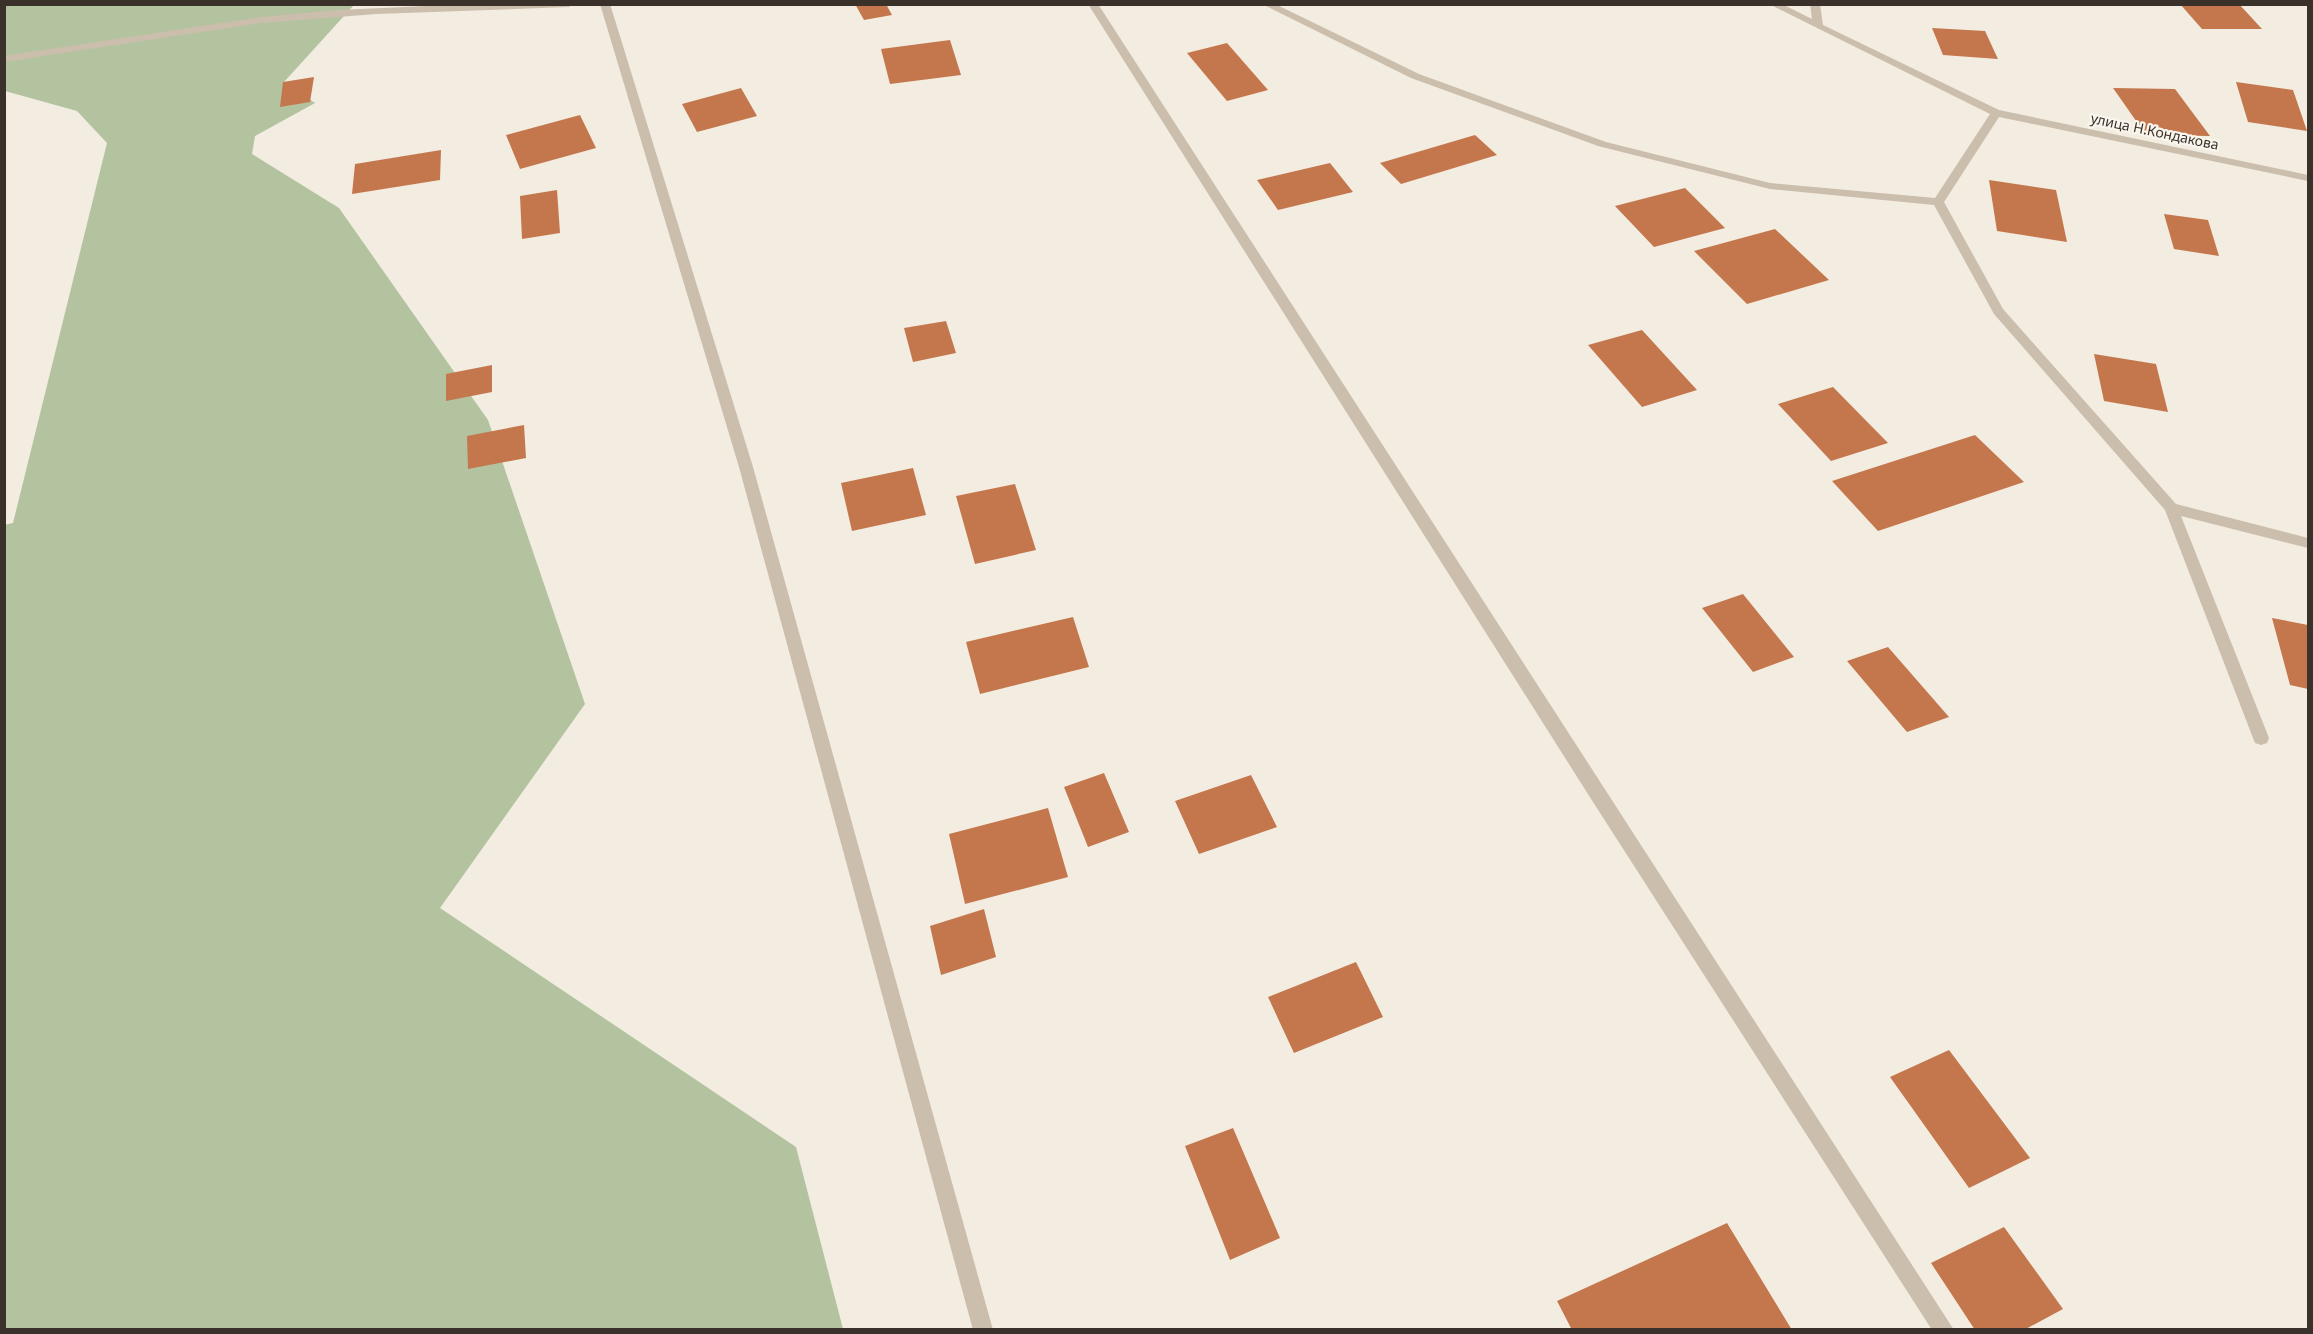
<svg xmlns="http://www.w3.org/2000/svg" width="2313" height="1334" font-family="'Noto Sans',sans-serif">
<rect width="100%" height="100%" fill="#f3ece0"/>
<path fill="#b3c3a0" d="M5,5H354L284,82L315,103L255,136L252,154L339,208L488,420L585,704L440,908L796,1147L843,1329H5L4,525L13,523L107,143L77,111L5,91Z"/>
<path fill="#c4774d" d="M855,4H886L892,15L864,20Z
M2180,4H2239L2262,29H2202Z
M1932,28L1985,31L1998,59L1943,55Z
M950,40L961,75L890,84L881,49Z
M1227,43L1268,90L1227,101L1187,53Z
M314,77L310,102L280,107L283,82Z
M2236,82L2293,90L2307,131L2248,122Z
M741,88L757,116L697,132L682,104Z
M2113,88L2175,89L2210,136L2146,135Z
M580,115L596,148L520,169L506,135Z
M1475,135L1497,155L1401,184L1380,163Z
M441,150L440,180L352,194L355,164Z
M1330,163L1353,192L1278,210L1257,180Z
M1989,180L2056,190L2067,242L1997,231Z
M1685,188L1725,228L1654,247L1615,206Z
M557,190L560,233L522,239L520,196Z
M2164,214L2208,220L2219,256L2174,249Z
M1775,229L1829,280L1747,304L1694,251Z
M946,321L956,353L913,362L904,328Z
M1642,330L1697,390L1642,407L1588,345Z
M2094,354L2156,364L2168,412L2104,401Z
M492,365V392L446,401V374Z
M1833,387L1888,443L1831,461L1778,404Z
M524,425L526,458L468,469L467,436Z
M1975,435L2024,482L1878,531L1832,481Z
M913,468L926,515L852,531L841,483Z
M1015,484L1036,550L975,564L956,496Z
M1743,594L1794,657L1753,672L1702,608Z
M1073,617L1089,667L980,694L966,642Z
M2272,618L2308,625V689L2290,685Z
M1888,647L1949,717L1907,732L1847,661Z
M1104,773L1129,832L1088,847L1064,787Z
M1251,775L1277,827L1199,854L1175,801Z
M1048,808L1068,877L965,904L949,834Z
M984,909L996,957L941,975L930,926Z
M1356,962L1383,1017L1294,1053L1268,997Z
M1949,1050L2030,1158L1969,1188L1890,1077Z
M1233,1128L1280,1238L1230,1260L1185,1146Z
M1727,1223L1792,1330H1572L1557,1301Z
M2004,1227L2063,1309L2024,1330H1975L1931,1263Z"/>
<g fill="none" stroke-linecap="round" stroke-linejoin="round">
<path fill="#ccbeac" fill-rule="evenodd" d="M469,4H573L569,7L376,14L261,23L4,62V56L261,17L338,10Z
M600,4H610L753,467L993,1330H973L739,467Z
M1088,4H1098L1954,1330H1932L1593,802Z
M1262,4H1275L1419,74L1606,142L1770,183L1935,198L1990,114L1769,4H1782L1812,19L1810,4H1820L1823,25L1999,110L2308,175V181L1999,117L1944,202L2003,309L2176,504L2308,538V548L2181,516L2269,738L2267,743L2261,745L2255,743L2253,738L2165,510L1994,314L1934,205L1770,189L1598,146L1411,78Z"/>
</g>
<g text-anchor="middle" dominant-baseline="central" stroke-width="4.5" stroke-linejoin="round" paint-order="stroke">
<g font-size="14" fill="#3a312b" stroke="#faf6ed">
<text transform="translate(2155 131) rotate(12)">улица Н.Кондакова</text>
</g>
</g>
<rect width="2313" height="1334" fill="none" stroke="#3a312b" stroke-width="12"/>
</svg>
